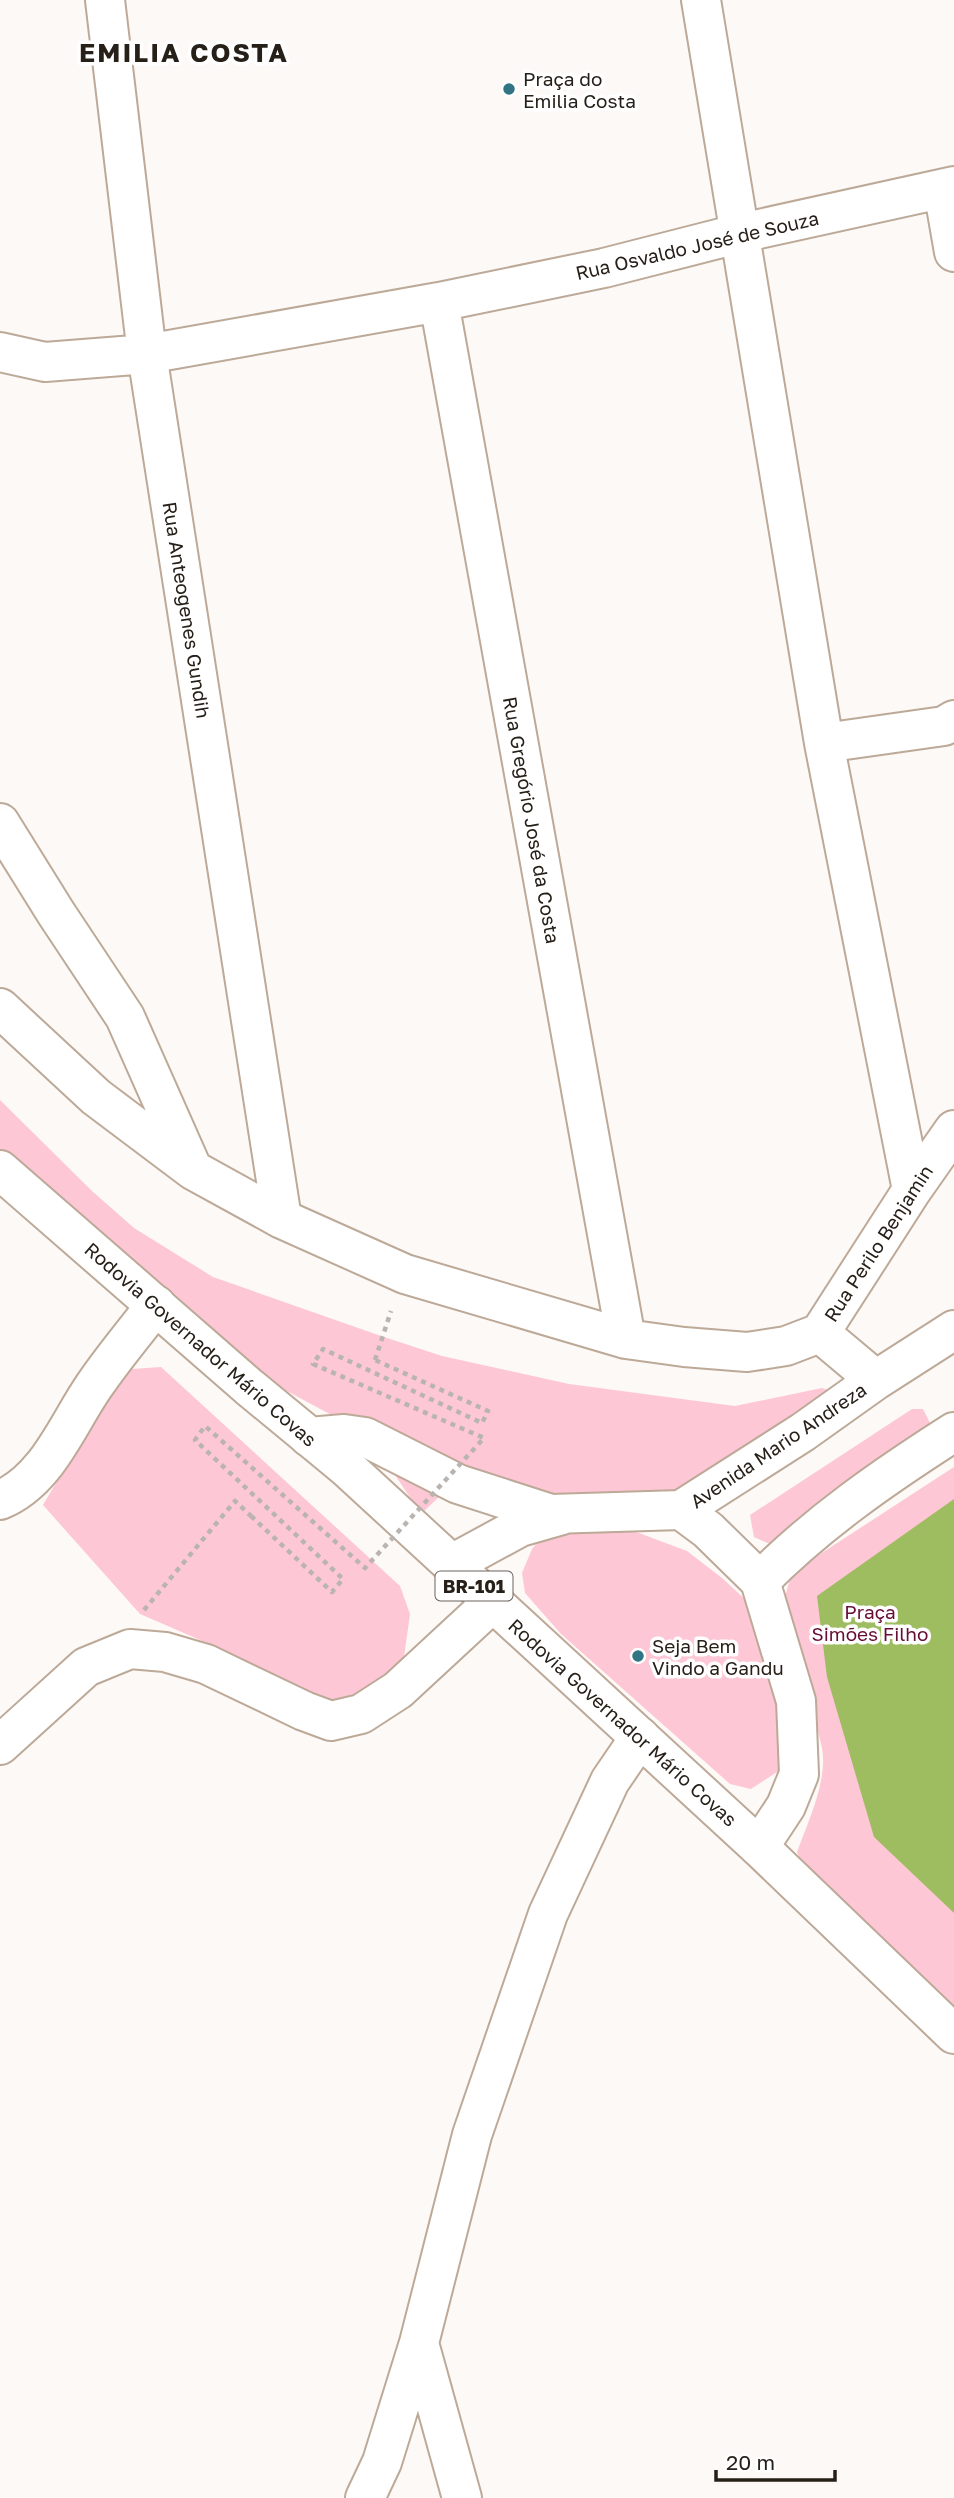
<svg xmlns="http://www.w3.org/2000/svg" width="954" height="2498" font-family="'Golos Text',sans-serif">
<rect width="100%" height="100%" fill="#fdf9f6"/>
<path fill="#fec7d5" d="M0,1100L92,1191L134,1228L213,1277L381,1336L442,1356L569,1384L735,1406L822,1388L834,1392L669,1496L589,1514L361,1431L222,1356L0,1155Z
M161,1367L400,1586L410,1614L404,1657L391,1681L341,1703L263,1685L214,1646L140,1614L43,1505L103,1403L132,1369Z
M912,1409H923L931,1425L772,1545L754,1537L750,1515Z
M954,1467V2006L807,1874L797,1852C808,1822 828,1780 822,1748C811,1689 764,1630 794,1571Z
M391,1469L442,1494L421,1514Z
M595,1523L639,1533L687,1551L722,1578L760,1613L794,1761L751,1789L730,1784L561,1634L525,1593L522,1573L532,1549L544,1534Z"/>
<path fill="#9ebc60" d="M954,1499V1913L874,1837L827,1677L817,1596Z"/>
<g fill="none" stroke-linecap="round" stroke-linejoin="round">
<g stroke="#bda998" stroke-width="42">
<path id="minor" d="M105,0L147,354L282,1219
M701,0L824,743L912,1190
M943,189L954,252
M439,302L626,1339
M0,352L45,362L147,354L439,302L604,268L741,233L954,186
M824,743L944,726L954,720
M0,823L56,913L125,1017L192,1168
M0,1008L96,1097L193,1170L282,1219L405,1274L626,1339L684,1347L747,1352L786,1346L820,1333L912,1190L954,1130
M820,1333L876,1380
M309,1437L344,1434L365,1437L458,1484L551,1514L681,1510L803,1432L876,1380L954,1330
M0,1500C47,1481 67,1425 94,1386C113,1358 135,1332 156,1305
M681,1510L708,1530L760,1581L796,1701L799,1774L786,1806L759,1847
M452,1564L520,1527L562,1515
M760,1581C817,1523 885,1476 954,1432
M0,1745L86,1667L130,1649L165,1652L206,1664L304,1711L331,1721L361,1714L398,1690L492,1603
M419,2343L462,2498
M365,2498L382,2462L419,2343L472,2135L548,1914L610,1781L640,1737"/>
</g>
<g stroke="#bda998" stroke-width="42">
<path id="highway" d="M0,1170L249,1387L346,1467L759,1847L954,2034"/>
</g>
<path stroke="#b9b4b0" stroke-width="4.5" stroke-dasharray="5 5" stroke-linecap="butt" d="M375,1360L391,1311
M144,1610L235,1501L251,1516"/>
<use href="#minor" stroke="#fff" stroke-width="38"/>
<use href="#highway" stroke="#fff" stroke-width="38"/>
<path stroke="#b9b4b0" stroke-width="4.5" stroke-dasharray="5 5" stroke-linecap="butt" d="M251,1516L332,1592L343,1579L195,1440L205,1426L365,1568L484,1438L313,1364L323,1349L482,1423L488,1411L375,1360"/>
</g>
<g fill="#317585" stroke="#fff" stroke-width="2.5">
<circle cx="509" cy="89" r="7"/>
<circle cx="638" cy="1656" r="7"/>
</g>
<g text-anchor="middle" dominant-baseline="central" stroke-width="7" stroke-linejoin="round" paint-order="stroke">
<rect fill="#fff" stroke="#68635e" stroke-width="2" x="435.5" y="1571.5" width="77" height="29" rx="5"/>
<g font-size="18" font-weight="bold" fill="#272019">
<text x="474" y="1586">BR-101</text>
</g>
<g font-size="19" fill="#272019" stroke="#fff" text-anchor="start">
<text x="523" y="78">Praça do<tspan x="523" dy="22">Emilia Costa</tspan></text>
<text x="652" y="1645">Seja Bem<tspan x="652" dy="22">Vindo a Gandu</tspan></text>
</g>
<g font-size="19" fill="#272019" stroke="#fff">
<text transform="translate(697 245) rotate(-13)">Rua Osvaldo José de Souza</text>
<text transform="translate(187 610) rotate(81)">Rua Anteogenes Gundih</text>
<text transform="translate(532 820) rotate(80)">Rua Gregório José da Costa</text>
<text transform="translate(878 1243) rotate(-57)">Rua Perilo Benjamin</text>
<text transform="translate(201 1344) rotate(41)">Rodovia Governador Mário Covas</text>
<text transform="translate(778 1445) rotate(-34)">Avenida Mario Andreza</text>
<text transform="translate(623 1722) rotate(42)">Rodovia Governador Mário Covas</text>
</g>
<g font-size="19" fill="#660d33" stroke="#fff">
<text x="870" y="1611">Praça<tspan x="870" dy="22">Simões Filho</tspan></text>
</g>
<g font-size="26" font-weight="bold" letter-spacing="2" fill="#272019" stroke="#fff">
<text x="184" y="52">EMILIA COSTA</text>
</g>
</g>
<path d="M716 2470v10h119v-10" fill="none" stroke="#272019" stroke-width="3.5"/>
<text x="726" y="2470" font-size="21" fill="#272019" stroke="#ffffff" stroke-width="5" paint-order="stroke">20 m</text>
</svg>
